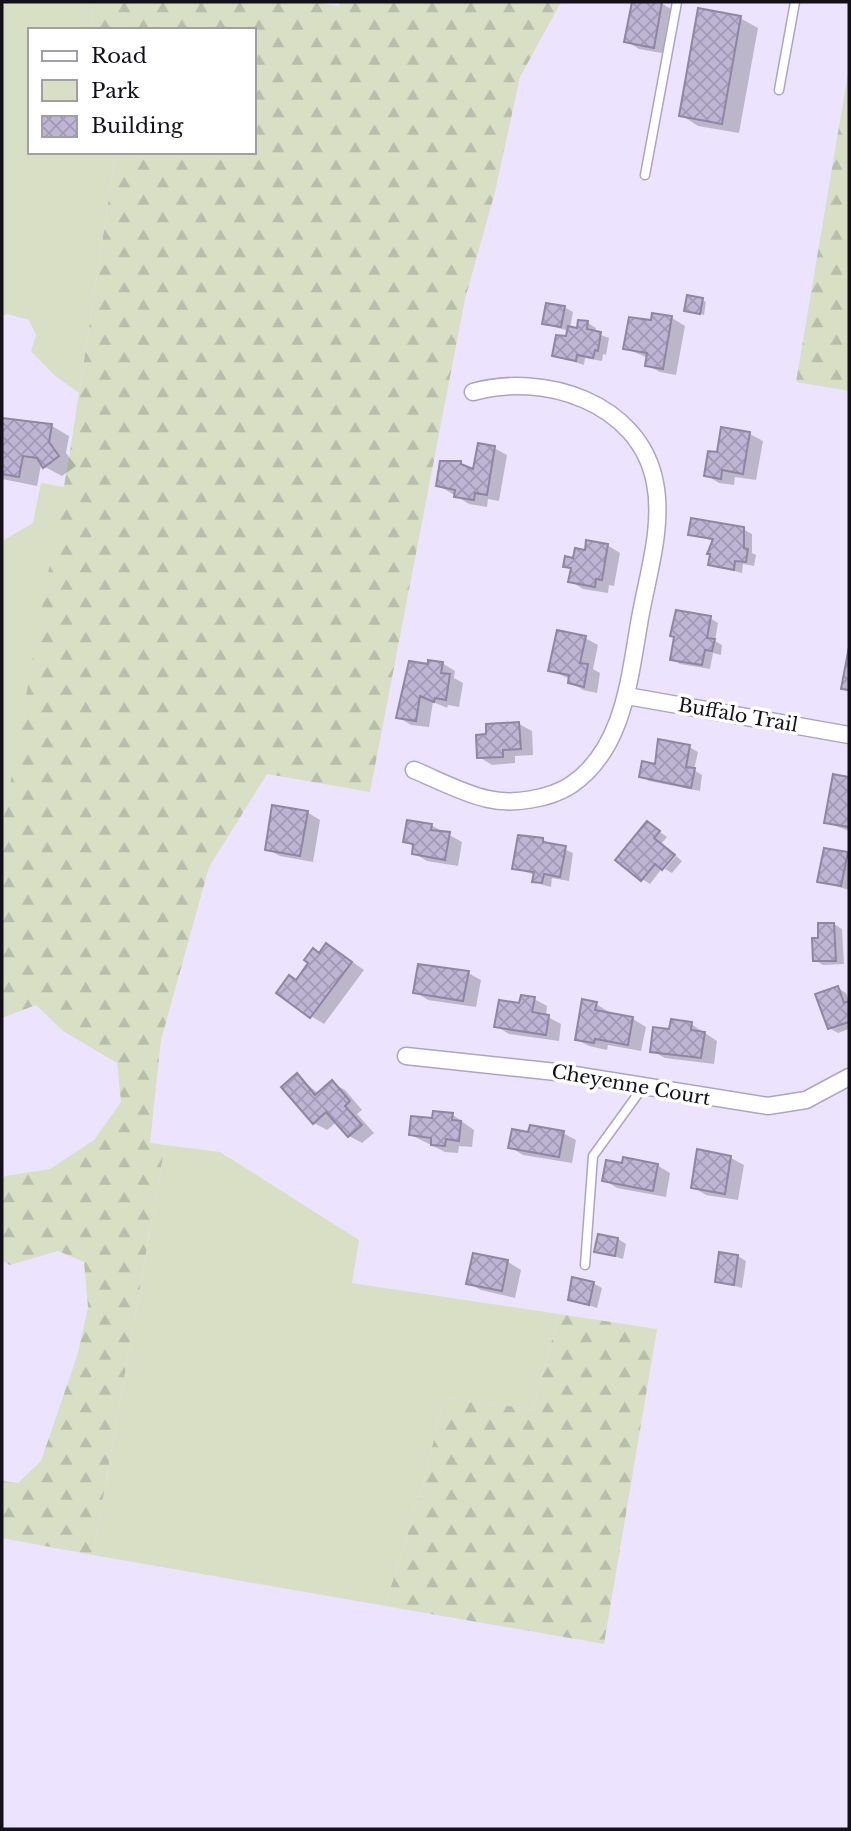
<svg xmlns="http://www.w3.org/2000/svg" width="851" height="1831" font-family="'Libre Baskerville',serif">
<defs>
<pattern id="forest-firs" width="22" height="20" patternUnits="userSpaceOnUse" patternTransform="scale(1.75)"><rect width="22" height="20" fill="#d8dfc5"/><path d="M5 1l3.5 6h-7zM16 11l3.5 6h-7z" fill="#b8bea9"/></pattern>
<pattern id="building-cross-hatch" width="8" height="8" patternUnits="userSpaceOnUse" patternTransform="scale(1.75)"><rect width="8" height="8" fill="#beb4d3"/><path d="M0 0l8 8M0 8l8-8" fill="none" stroke="#a29ab5"/></pattern>
</defs>
<rect width="100%" height="100%" fill="#ece4fe"/>
<path fill="#d8dfc5" d="M2,2H95L89,30H30V152H116L79,393L54,375L31,351L36,335L29,320L7,314L2,316Z
M41,483L64,487L3,829L2,541L33,523Z
M165,1145L220,1152L359,1240L352,1283L559,1314L533,1409L444,1398L424,1481L385,1606L93,1555Z"/>
<path fill="url(#forest-firs)" d="M95,2H313L339,6L340,2H561L520,77L495,192L465,299L370,792L267,774L209,867L161,1040L150,1143L165,1145L93,1555L2,1538V1481L18,1483L41,1461L78,1353L88,1307L84,1262L58,1251L10,1265L2,1261V1180L5,1176L50,1169L94,1140L121,1102L117,1063L63,1031L36,1005L2,1018V829L69,458L116,152H254V30H89Z
M849,67V391L796,382Z
M559,1314L657,1329L604,1644L385,1606L424,1481L444,1398L533,1409Z"/>
<path fill="#0003" d="M634,2L661,3L674,11L667,54L639,49L626,41Z
M740,18L758,28L739,133L698,126L681,115Z
M702,300L706,302L704,315L690,312Z
M564,307L573,312L570,328L578,330L588,323L596,328L595,333L609,338L606,355L603,354L602,361L585,358L584,365L554,355L568,338L569,331L544,324Z
M654,315L672,318L685,326L676,375L660,372L647,365L648,358L625,348L652,322Z
M2,419L52,426L69,436L66,453L76,466L62,476L41,465L37,486L2,479Z
M750,434L763,441L756,480L735,477L734,485L719,483L706,475L718,454Z
M494,448L507,455L499,501L488,499L487,507L469,504L438,485L475,471Z
M743,529L752,534V553L756,555L754,566L743,564L742,573L710,564V546H713L714,541L690,534Z
M607,545L620,553L614,586L609,585L608,593L583,589L570,581L572,570L565,566L586,552Z
M710,618L718,623L715,641L722,645L721,655L713,653L710,669L680,664L672,659Z
M585,638L598,645L593,669L600,673L597,693L583,690L570,682V679L550,670Z
M410,662L442,663L455,671L454,678L463,683L459,707L448,705L447,708L433,702L429,727L411,725L398,717Z
M519,724L532,731L533,755L515,756V763L492,765L479,757L488,736Z
M689,747L698,752L694,770L702,775L700,791L649,781L641,776Z
M834,776L849,779V831L826,822Z
M307,812L320,820L313,862L280,856L267,849Z
M648,823L667,837L661,844L673,854L650,884L642,879Z
M431,825L462,842L458,866L427,861L414,853L415,847L405,841Z
M543,840L573,853L569,881L552,878L551,887L543,885L534,881L535,875L514,868Z
M847,854L849,890L819,881Z
M676,856L682,861L672,873L665,869Z
M834,924L842,929L844,964L823,965L815,960Z
M340,953L364,970L324,1024L311,1016L297,981L320,955Z
M468,973L481,980L476,1007L428,1000L415,992Z
M838,988L846,993L849,1001V1029L838,1033L829,1028Z
M534,999L547,1006L546,1016L561,1024L559,1041L509,1034L496,1026L521,1005Z
M596,1004L609,1012V1015L633,1019L646,1027L641,1051L608,1045L607,1050L589,1046L576,1039Z
M691,1024L717,1041L714,1064L665,1058L652,1051L671,1031Z
M297,1076L319,1094L332,1083L345,1090L362,1110L357,1114L374,1133L362,1143L349,1136L337,1122L327,1130L314,1123Z
M453,1115L474,1130L472,1147L459,1146L458,1153L445,1152L411,1135L433,1120Z
M563,1133L576,1140L572,1163L523,1155L510,1147L530,1134Z
M731,1158L744,1165L738,1200L706,1195L693,1187Z
M623,1165H657L670,1173L666,1197L617,1188L604,1180Z
M618,1239L626,1244L623,1259L596,1251Z
M474,1255L508,1262L521,1270L515,1298L481,1290L468,1283Z
M738,1256L746,1261L742,1288L717,1281Z
M593,1283L602,1288L597,1308L570,1299Z"/>
<path fill="url(#building-cross-hatch)" stroke="#8f86a3" stroke-width="2" d="M632,2H662L654,48L624,42Z
M698,8L741,16L722,124L679,116Z
M687,295L703,298L700,314L684,311Z
M546,303L565,306L561,327L542,324Z
M652,313L672,316L663,369L645,366L647,353L623,349L629,317L651,320Z
M578,320L588,321L587,329L601,332L598,351L595,350L593,358L577,355L576,361L552,356L556,335L566,336L568,326L577,328Z
M2,418L52,424L49,442L59,456L43,468L37,458L23,456L19,477L2,474Z
M721,427L750,432L743,474L722,470L721,479L704,476L708,451L717,452Z
M478,443L495,446L487,495L475,493L474,500L454,497L455,490L436,486L440,461H461V464L473,469Z
M691,518L744,527V548L748,549L746,562L735,561L734,570L708,565L710,554H707L713,539L688,535Z
M586,540L608,544L602,580L596,579L595,587L568,582L571,568L563,567L565,556L573,558L575,548L585,550Z
M676,610L711,616L707,638L715,639L712,651L705,650L702,665L670,660L674,637L670,636Z
M557,630L586,636L580,663L588,664L584,687L568,683L569,675L548,671Z
M849,647V690L841,689Z
M428,660L443,662L441,673L450,674L446,700L435,698L434,702L420,696L416,721L396,718L409,661L428,664Z
M519,722L521,749L503,750V757L477,758L476,735L486,734V724Z
M658,739L690,745L686,767L695,768L691,788L639,777L642,761L655,764Z
M833,774L849,777V827L824,823Z
M272,805L308,811L300,856L265,850Z
M407,820L432,824L431,830L450,832L445,860L412,854L413,844L403,842Z
M647,821L660,831L654,838L675,855L662,870L655,864L641,881L615,860Z
M518,835L543,838V842L566,846L560,877L544,874L542,883L532,882L534,872L512,869Z
M824,848L848,852L841,886L817,882Z
M818,923H834L836,961H813L812,938H818Z
M326,943L352,962L310,1018L276,993L289,975L296,980L308,963L304,960L313,948L319,953Z
M418,964L469,971L463,1001L413,993Z
M838,986L844,1003L849,1001V1022L828,1029L815,994Z
M521,995L535,997L532,1012L549,1015L546,1035L494,1027L499,1000L519,1003Z
M582,999L597,1002L595,1010L633,1017L628,1045L595,1039L594,1043L575,1040Z
M671,1019L692,1022L691,1030L705,1032L701,1058L650,1052L653,1027L669,1029Z
M297,1073L315,1095L332,1080L350,1101L345,1106L362,1125L348,1137L326,1112L313,1124L281,1087Z
M433,1111L453,1113L452,1120L461,1121L459,1141L446,1139L445,1146L431,1145V1138L409,1135L411,1116L432,1118Z
M530,1125L564,1131L559,1157L508,1148L512,1129L528,1132Z
M697,1149L731,1156L725,1194L691,1188Z
M623,1157L658,1164L653,1191L602,1181L606,1160L622,1163Z
M598,1234L618,1238L615,1256L594,1252Z
M719,1252L738,1255L734,1285L715,1282Z
M473,1253L508,1260L502,1291L466,1284Z
M572,1277L594,1282L589,1305L568,1300Z"/>
<g fill="none" stroke-linecap="round" stroke-linejoin="round">
<g stroke="#ada4c2" stroke-width="11">
<path id="service" d="M779,90L795,2
M645,175L677,2
M585,1265L593,1156L643,1087"/>
</g>
<g stroke="#ada4c2" stroke-width="19">
<path id="minor" d="M627,696L849,735
M414,770C438,780 464,794 488,799C512,805 550,799 571,785C623,750 629,681 639,624C646,580 664,528 655,483C640,402 543,372 473,392
M406,1056L556,1072L768,1106L806,1100L849,1077"/>
</g>
<use href="#service" stroke="#fff" stroke-width="8"/>
<use href="#minor" stroke="#fff" stroke-width="16"/>
</g>
<g text-anchor="middle" dominant-baseline="central" stroke-width="7" stroke-linejoin="round" paint-order="stroke">
<g font-size="19" fill="#13101a" stroke="#fff">
<text transform="translate(738 715) rotate(10)">Buffalo Trail</text>
<text transform="translate(631 1085) rotate(10)">Cheyenne Court</text>
</g>
</g>
<rect width="851" height="1831" fill="none" stroke="#13101a" stroke-width="7"/>
<rect x="28" y="28" width="228" height="126" fill="#ffffff" stroke="#a19fa3" stroke-width="2"/>
<rect x="42" y="51" width="35" height="10" fill="#ffffff" stroke="#a19fa3" stroke-width="2"/>
<text x="91" y="63" font-size="21" fill="#13101a">Road</text>
<rect x="42" y="80" width="35" height="21" fill="#d8dfc5" stroke="#a19fa3" stroke-width="2"/>
<text x="91" y="98" font-size="21" fill="#13101a">Park</text>
<rect x="42" y="116" width="35" height="21" fill="url(#building-cross-hatch)" stroke="#a19fa3" stroke-width="2"/>
<text x="91" y="133" font-size="21" fill="#13101a">Building</text>
</svg>
